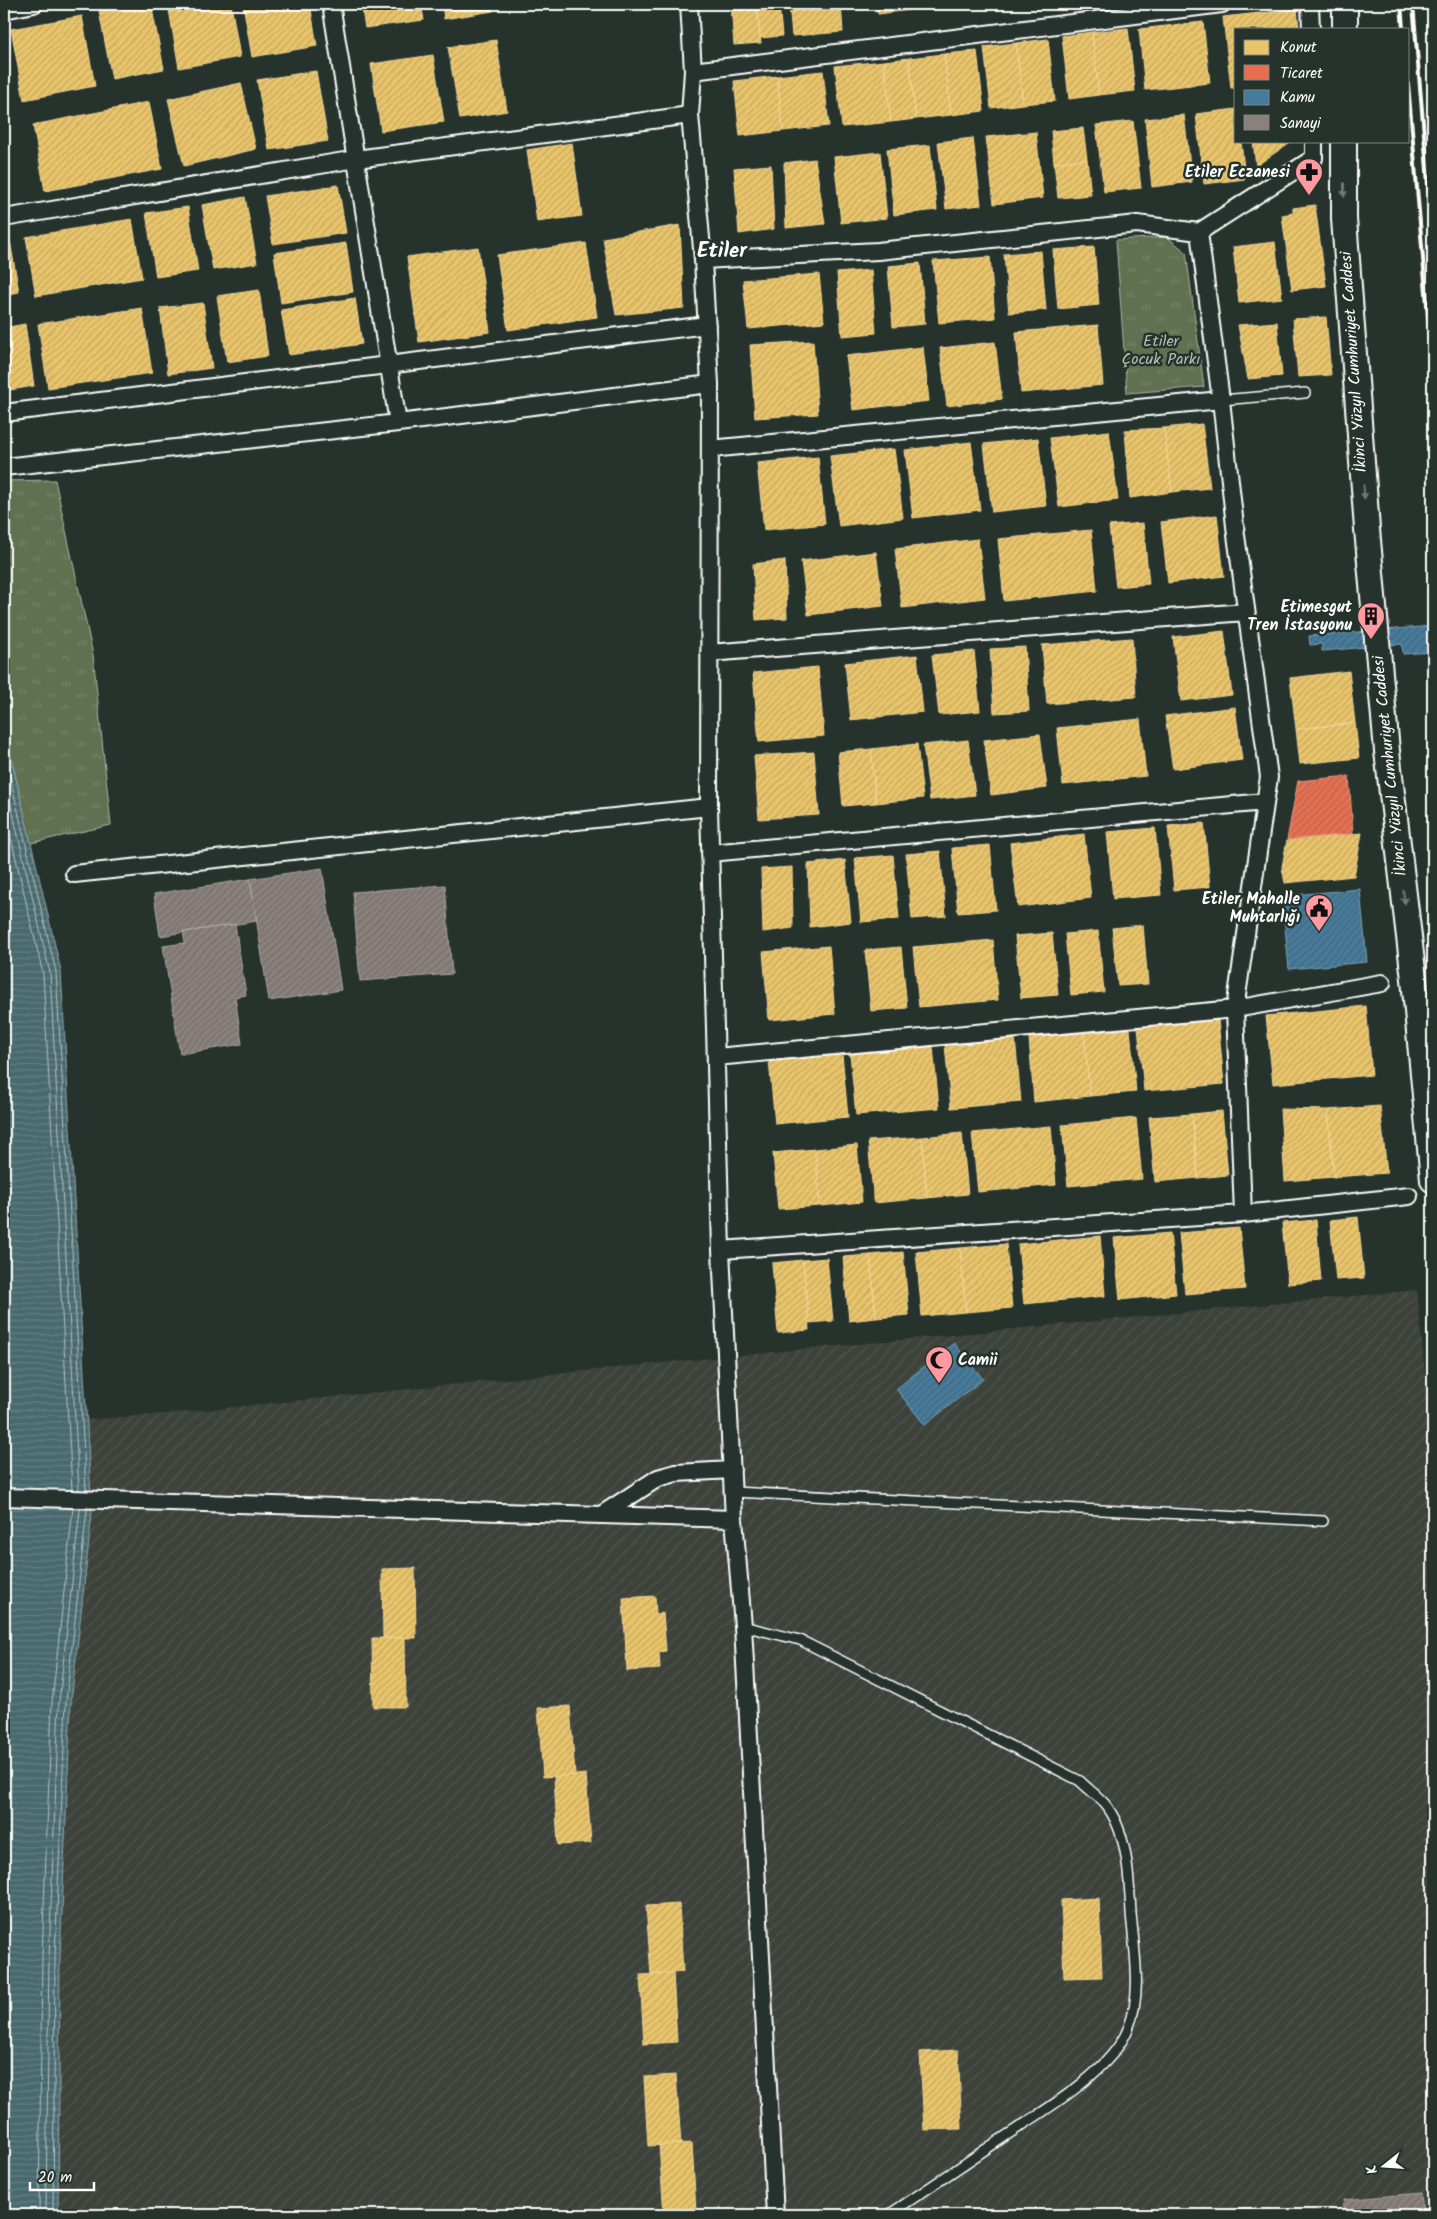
<svg xmlns="http://www.w3.org/2000/svg" width="1437" height="2219" font-family="Kalam,sans-serif">
<defs>
<pattern id="industrial-furrows" width="10" height="10" patternUnits="userSpaceOnUse" patternTransform="scale(1.25)"><rect width="10" height="10" fill="#3c423a"/><path d="M-1 1l2-2M0 10L10 0M9 11l2-2" fill="none" stroke="#50554e"/></pattern>
<pattern id="park-tufts" width="24" height="20" patternUnits="userSpaceOnUse" patternTransform="scale(1.25)"><rect width="24" height="20" fill="#606f51"/><path d="M3 7l-1-3M5 7V3M7 7l1-3M15 17l-1-3M17 17v-4M19 17l1-3" fill="none" stroke="#78856b"/></pattern>
<pattern id="water-rules" width="6" height="5" patternUnits="userSpaceOnUse" patternTransform="scale(1.25)"><rect width="6" height="5" fill="#48696e"/><path d="M0 2.5h6" fill="none" stroke="#638084"/></pattern>
<pattern id="homes-hatch" width="6" height="6" patternUnits="userSpaceOnUse" patternTransform="scale(1.25)"><rect width="6" height="6" fill="#e9c46a"/><path d="M-1 1l2-2M0 6l6-6M5 7l2-2" fill="none" stroke="#c2a662"/></pattern>
<pattern id="shops-hatch" width="6" height="6" patternUnits="userSpaceOnUse" patternTransform="scale(1.25)"><rect width="6" height="6" fill="#e76f51"/><path d="M-1 1l2-2M0 6l6-6M5 7l2-2" fill="none" stroke="#b86450"/></pattern>
<pattern id="public-hatch" width="6" height="6" patternUnits="userSpaceOnUse" patternTransform="scale(1.25)"><rect width="6" height="6" fill="#457b9d"/><path d="M-1 1l2-2M0 6l6-6M5 7l2-2" fill="none" stroke="#486474"/></pattern>
<pattern id="industry-hatch" width="6" height="6" patternUnits="userSpaceOnUse" patternTransform="scale(1.25)"><rect width="6" height="6" fill="#8a817c"/><path d="M-1 1l2-2M0 6l6-6M5 7l2-2" fill="none" stroke="#716c69"/></pattern>
</defs>
<rect width="100%" height="100%" fill="#26332d"/>
<filter id="ink" filterUnits="userSpaceOnUse"><feTurbulence type="fractalNoise" baseFrequency=".02" numOctaves="2"/><feDisplacementMap in="SourceGraphic" scale="10" xChannelSelector="R" yChannelSelector="G"/><feConvolveMatrix kernelMatrix="1 2 1 2 8 2 1 2 1" color-interpolation-filters="sRGB"/></filter>
<g filter="url(#ink)">
<path fill="url(#industrial-furrows)" d="M1417,1290L1433,1456V2215H4V1426L177,1413L692,1360Z"/>
<path fill="url(#park-tufts)" stroke="#b0b7a8" d="M1167,237L1186,252L1204,387L1127,393L1116,240Z
M55,480L93,655L111,825L31,843L11,757L4,737V481Z"/>
<path fill="url(#water-rules)" stroke="#91a5a8" d="M4,737L11,757L61,971L92,1514L71,1702L60,1957L58,2215H4Z"/>
<path fill="url(#homes-hatch)" stroke="#f0d697" d="M133,4H151L164,69L112,79L99,11Z
M168,4H231L240,57L179,68Z
M243,4H310L317,46L252,57Z
M361,4H421L424,20L365,28Z
M442,4H492L493,11L444,19Z
M731,4H757L761,43L734,45Z
M757,4H779L782,36L760,38Z
M789,4H841L843,32L792,36Z
M876,4H959L878,14Z
M984,4H1011L985,7Z
M1297,9L1299,29H1236V88H1231L1223,17Z
M82,16L95,86L24,100L11,29Z
M1203,22L1210,83L1145,90L1139,29Z
M1128,28L1135,91L1099,95L1092,32Z
M1092,32L1099,95L1069,99L1062,36Z
M1048,39L1055,101L1023,104L1016,43Z
M496,40L507,111L460,119L448,47Z
M1016,43L1023,104L991,108L984,47Z
M977,51L984,111L951,115L944,54Z
M944,54L951,115L916,119L909,58Z
M433,55L444,122L381,131L371,64Z
M909,58L916,119L891,122L884,61Z
M884,61L891,122L842,127L835,66Z
M4,66L10,103L4,104Z
M316,71L328,141L269,150L257,80Z
M823,71L829,126L783,131L777,76Z
M777,76L783,131L740,136L734,81Z
M241,83L256,149L184,166L168,99Z
M149,102L162,169L45,191L33,125Z
M1236,109V141H1241L1245,179L1204,184L1196,114Z
M1184,115L1192,182L1152,187L1145,119Z
M1133,121L1141,188L1104,192L1096,125Z
M1083,128L1087,159L1054,163L1051,131Z
M1036,132L1043,198L994,204L986,137Z
M973,138L981,205L946,209L938,142Z
M1253,141H1292L1256,166Z
M572,143L582,216L537,222L527,150Z
M930,145L937,210L894,215L887,149Z
M880,152L887,218L841,223L834,157Z
M815,159L825,224L786,228L784,163Z
M1087,159L1091,195L1058,198L1054,163Z
M771,165L774,229L739,234L734,168Z
M338,185L346,233L273,244L265,196Z
M245,197L257,263L213,270L202,205Z
M1315,205L1326,286L1292,290L1282,215L1293,213V208Z
M188,207L198,271L156,277L146,213Z
M132,219L142,278L36,296L26,237Z
M680,225L684,308L616,315L603,238Z
M9,235L19,292L4,295V236Z
M1275,242L1282,298L1239,303L1233,247Z
M346,243L353,292L281,303L274,253Z
M586,243L597,317L508,330L497,255Z
M478,247L490,332L419,342L407,257Z
M1094,247L1099,305L1058,309L1053,250Z
M1041,251L1046,310L1009,313L1004,254Z
M990,257L995,318L939,323L933,261Z
M920,263L925,324L893,327L888,266Z
M871,270L876,333L842,336L837,273Z
M819,274L824,322L748,329L743,280Z
M259,290L268,356L227,362L217,296Z
M355,298L362,344L289,355L281,310Z
M203,303L212,368L168,374L160,308Z
M142,308L152,373L48,388L38,324Z
M1326,317L1331,375L1298,377L1293,319Z
M1277,322L1282,376L1248,379L1238,325Z
M25,324L34,386L4,391V328Z
M1098,325L1103,385L1021,393L1016,332Z
M813,341L818,414L755,418L750,345Z
M995,342L1002,399L947,406L940,348Z
M923,347L929,401L853,410L846,356Z
M1202,424L1210,488L1172,492L1164,428Z
M1164,428L1172,492L1130,498L1125,430Z
M1109,431L1118,500L1059,507L1050,438Z
M1038,438L1046,506L992,512L984,444Z
M971,442L980,510L913,518L905,450Z
M894,449L903,518L839,526L830,456Z
M818,457L825,524L764,530L757,463Z
M1217,515L1224,576L1168,583L1161,522Z
M1143,523L1149,584L1116,587L1109,526Z
M1091,530L1097,591L1004,601L998,539Z
M978,539L985,598L902,608L895,549Z
M876,552L883,606L808,615L801,561Z
M785,560L787,618L756,620L753,564Z
M1224,631L1232,695L1181,701L1173,637Z
M1132,638L1136,697L1047,704L1042,645Z
M1025,647L1029,711L994,713L990,649Z
M974,651L980,711L939,715L932,655Z
M917,655L923,712L851,720L845,663Z
M818,667L824,736L759,742L753,673Z
M1349,671L1355,723L1296,729L1290,678Z
M1235,707L1242,760L1173,769L1165,716Z
M1140,719L1146,776L1063,785L1057,728Z
M1355,723L1359,758L1300,764L1296,729Z
M1040,734L1047,788L991,795L984,740Z
M968,740L975,795L930,800L923,745Z
M917,744L923,798L876,803L871,749Z
M871,749L876,803L843,806L838,752Z
M814,752L819,815L759,819L754,756Z
M1204,823L1210,887L1174,890L1168,826Z
M1155,828L1161,895L1113,899L1107,832Z
M1362,833L1354,876L1285,883L1282,867L1287,840Z
M1084,834L1091,898L1018,907L1010,843Z
M990,845L996,910L958,913L952,848Z
M940,851L946,916L912,919L906,854Z
M893,855L899,919L861,922L855,858Z
M845,860L851,922L810,927L808,864Z
M792,867L793,928L763,932L761,869Z
M1143,925L1148,984L1118,986L1112,928Z
M1098,931L1104,992L1071,995L1065,934Z
M1052,933L1058,995L1021,998L1015,936Z
M993,940L998,1000L919,1007L913,947Z
M829,946L835,1014L769,1020L763,952Z
M901,947L907,1008L871,1011L865,950Z
M1366,1006L1372,1075L1273,1084L1266,1016Z
M1218,1020L1224,1084L1144,1091L1138,1027Z
M1130,1029L1136,1092L1090,1096L1084,1033Z
M1084,1033L1090,1096L1034,1102L1029,1038Z
M1015,1038L1021,1102L951,1108L945,1045Z
M933,1047L939,1108L856,1115L850,1054Z
M842,1054L848,1117L775,1124L769,1061Z
M1380,1106L1387,1173L1334,1177L1328,1110Z
M1280,1109L1328,1110L1334,1177L1285,1181Z
M1222,1111L1228,1175L1198,1178L1192,1114Z
M1192,1114L1198,1178L1155,1182L1149,1117Z
M1136,1118L1142,1179L1068,1186L1062,1125Z
M1051,1126L1056,1185L978,1192L972,1133Z
M962,1133L968,1194L927,1198L922,1137Z
M922,1137L927,1198L874,1203L868,1141Z
M857,1145L862,1202L820,1206L815,1149Z
M815,1149L820,1206L778,1209L773,1153Z
M1358,1217L1364,1278L1336,1280L1330,1220Z
M1316,1220L1321,1281L1288,1284L1282,1223Z
M1239,1228L1245,1289L1185,1294L1179,1233Z
M1170,1233L1176,1294L1120,1300L1114,1238Z
M1100,1236L1105,1296L1024,1304L1018,1244Z
M1006,1244L1012,1308L966,1312L960,1248Z
M960,1248L966,1312L922,1316L916,1252Z
M903,1252L909,1315L876,1318L870,1255Z
M870,1255L876,1318L849,1321L843,1257Z
M827,1258L833,1321L809,1323L803,1260Z
M803,1260L809,1330L778,1333L772,1263Z
M415,1568L416,1638H383L382,1569Z
M655,1596L656,1614L663,1613L666,1651L659,1652L660,1669L627,1671L623,1598Z
M372,1638H405L406,1707H373Z
M570,1706L575,1775L543,1777L538,1708Z
M586,1774L591,1843L558,1845L554,1777Z
M1099,1898L1102,1977L1064,1978L1061,1900Z
M679,1904L683,1972L651,1975L646,1906Z
M673,1973L677,2042L644,2044L640,1975Z
M958,2050L962,2129L924,2130L920,2052Z
M676,2075L681,2144L648,2146L644,2077Z
M692,2143L696,2212L664,2214L659,2145Z"/>
<path fill="url(#shops-hatch)" stroke="#ee9a85" d="M1349,776L1353,834L1287,840L1298,781Z"/>
<path fill="url(#public-hatch)" stroke="#7da3ba" d="M1433,626V652L1403,654L1402,644L1322,651V644L1310,645L1309,636Z
M1360,889L1367,962L1289,969L1282,896Z
M954,1343L983,1379L925,1425L896,1389Z"/>
<path fill="url(#industry-hatch)" stroke="#ada7a3" d="M322,868L341,990L269,1001L250,879Z
M250,879L257,921L160,936L154,894Z
M445,885L452,974L360,981L353,892Z
M235,924L246,995L235,997L242,1044L180,1054L163,946L185,943L183,932Z
M1421,2193L1423,2215H1345L1343,2200Z
M1257,2208L1258,2215H1190V2214Z"/>
<g fill="none" stroke-linecap="round" stroke-linejoin="round">
<path stroke="#b6c3c5" stroke-width="1" d="M4,752L56,972L86,1490
M4,775L50,973L79,1490
M4,808L43,974L72,1490
M39,2215L42,1956L52,1702L73,1508
M46,2215L49,1957L59,1702L80,1509
M53,2215L55,1957L66,1702L87,1509"/>
<g stroke="#fff" stroke-width="12">
<path id="lane" d="M1221,400L1305,393
M733,1492L1323,1521
M743,1626L800,1640L1080,1781C1088,1789 1098,1796 1105,1804C1128,1832 1129,1878 1131,1913C1134,1950 1143,1993 1128,2029C1110,2074 1038,2114 998,2141C961,2166 925,2191 888,2215"/>
</g>
<g stroke="#fff" stroke-width="20">
<path id="street" d="M331,4L398,423
M689,4L693,71L690,115L703,260L710,384L709,807L721,1250L734,1519L743,1626L775,2215
M1310,4L1311,29
M4,10L34,4
M693,71L1222,4
M4,218L356,159L690,115
M703,260L878,251L1137,224L1199,232
M4,413L707,325
M710,449L1221,400
M4,467L398,423L710,384
M709,653L1246,612
M710,853L1265,802
M74,874L709,807
M716,1057L1235,1009L1382,983
M1243,1214L1235,1009L1269,777L1236,535L1221,400L1199,232L1314,158V141
M721,1250L1243,1214L1409,1196
M4,1497L734,1519
M601,1515L658,1478L676,1473L732,1470"/>
</g>
<g stroke="#fff" stroke-width="28">
<path id="secondary" d="M1345,29V4
M1344,141V219L1367,529L1387,751L1414,979L1433,1180"/>
</g>
<use href="#lane" stroke="#26332d" stroke-width="9"/>
<use href="#street" stroke="#26332d" stroke-width="16"/>
<use href="#secondary" stroke="#26332d" stroke-width="24"/>
<path stroke="#fff" stroke-width="4" d="M1401,4L1403,29
M1413,4L1433,241
M1408,84L1433,374"/>
</g>
<defs><path id="oneway-solid" d="M-6-.8H1V-3.2L6.5 0L1 3.2V.8H-6Z" transform="scale(1.25)"/></defs>
<g fill="#727a76">
<use href="#oneway-solid" transform="translate(1344 190) rotate(90)"/>
<use href="#oneway-solid" transform="translate(1364 492) rotate(86)"/>
<use href="#oneway-solid" transform="translate(1404 897) rotate(83)"/>
</g>
</g>
<defs>
<g id="pharmacy-pin" transform="scale(1.4375)"><path d="M0 17L-7.5 6A9.5 9.5 0 1 1 7.5 6Z" fill="#ff9aa2" stroke="#26332d"/><path d="M-2-6h4v4h4v4h-4v4h-4v-4h-4v-4h4Z" fill="#111"/></g>
<g id="building-pin" transform="scale(1.4375)"><path d="M0 17L-7.5 6A9.5 9.5 0 1 1 7.5 6Z" fill="#ff9aa2" stroke="#26332d"/><path d="M-4-6H4V6H1V3H-1V6H-4ZM-2.5-4.3h1.7v1.8h-1.7ZM.8-4.3h1.7v1.8H.8ZM-2.5-1h1.7V.8h-1.7ZM.8-1h1.7V.8H.8Z" fill="#111"/></g>
<g id="civic-pin" transform="scale(1.4375)"><path d="M0 17L-7.5 6A9.5 9.5 0 1 1 7.5 6Z" fill="#ff9aa2" stroke="#26332d"/><path d="M-.6-6.5H3V-4.5H.6V-3L4-1V1h2V6H-6V1h2V-1L-.6-3ZM-1.2 2.5V6h2.4V2.5Z" fill="#111"/></g>
<g id="mosque-pin" transform="scale(1.4375)"><path d="M0 17L-7.5 6A9.5 9.5 0 1 1 7.5 6Z" fill="#ff9aa2" stroke="#26332d"/><path d="M3.5-4.9A6 6 0 1 0 3.5 4.9A5 5 0 1 1 3.5-4.9Z" fill="#111"/></g>
</defs>
<g fill-rule="evenodd">
<use href="#pharmacy-pin" x="1309" y="172"/>
<use href="#building-pin" x="1371" y="616"/>
<use href="#civic-pin" x="1319" y="908"/>
<use href="#mosque-pin" x="939" y="1360"/>
</g>
<g text-anchor="middle" dominant-baseline="central" stroke-width="5" stroke-linejoin="round" paint-order="stroke">
<g font-size="16" font-weight="bold" fill="#fff" stroke="#26332d" text-anchor="end">
<text x="1290" y="172">Etiler Eczanesi</text>
<text x="1352" y="607">Etimesgut<tspan x="1352" dy="18">Tren İstasyonu</tspan></text>
<text x="1300" y="899">Etiler Mahalle<tspan x="1300" dy="18">Muhtarlığı</tspan></text>
<text x="958" y="1360" text-anchor="start">Camii</text>
</g>
<g font-size="16" fill="#b7beb1" stroke="#26332d">
<text x="1161" y="341">Etiler<tspan x="1161" dy="18">Çocuk Parkı</tspan></text>
</g>
<g font-size="16" fill="#fff" stroke="#26332d">
<text transform="translate(1354 362) rotate(-94)">İkinci Yüzyıl Cumhuriyet Caddesi</text>
<text transform="translate(1390 766) rotate(-96)">İkinci Yüzyıl Cumhuriyet Caddesi</text>
</g>
<g font-size="21" font-weight="bold" fill="#fff" stroke="#26332d">
<text x="722" y="251">Etiler</text>
</g>
</g>
<rect width="1437" height="2219" fill="none" stroke="#26332d" stroke-width="20"/>
<rect x="10" y="10" width="1417" height="2199" fill="none" stroke="#fff" stroke-width="2" filter="url(#ink)"/>
<rect x="1234" y="28" width="175" height="115" fill="#26332d" stroke="#7d8581"/>
<rect x="1244" y="40" width="25" height="15" fill="#e9c46a" stroke="#7d8581"/>
<text x="1280" y="52" font-size="15" fill="#ffffff">Konut</text>
<rect x="1244" y="65" width="25" height="15" fill="#e76f51" stroke="#7d8581"/>
<text x="1280" y="78" font-size="15" fill="#ffffff">Ticaret</text>
<rect x="1244" y="90" width="25" height="15" fill="#457b9d" stroke="#7d8581"/>
<text x="1280" y="102" font-size="15" fill="#ffffff">Kamu</text>
<rect x="1244" y="115" width="25" height="15" fill="#8a817c" stroke="#7d8581"/>
<text x="1280" y="128" font-size="15" fill="#ffffff">Sanayi</text>
<g transform="translate(1384 2166) rotate(253)" stroke="#26332d" stroke-width="4" paint-order="stroke">
<path d="M0-4L9 19L0 12L-9 19Z" fill="#ffffff"/>
<text y="-8" font-size="14" font-weight="bold" text-anchor="middle" fill="#ffffff">K</text>
</g>
<path d="M30 2182v8h64v-8" fill="none" stroke="#ffffff" stroke-width="2.5"/>
<text x="38" y="2182" font-size="15" fill="#ffffff" stroke="#26332d" stroke-width="4" paint-order="stroke">20 m</text>
</svg>
